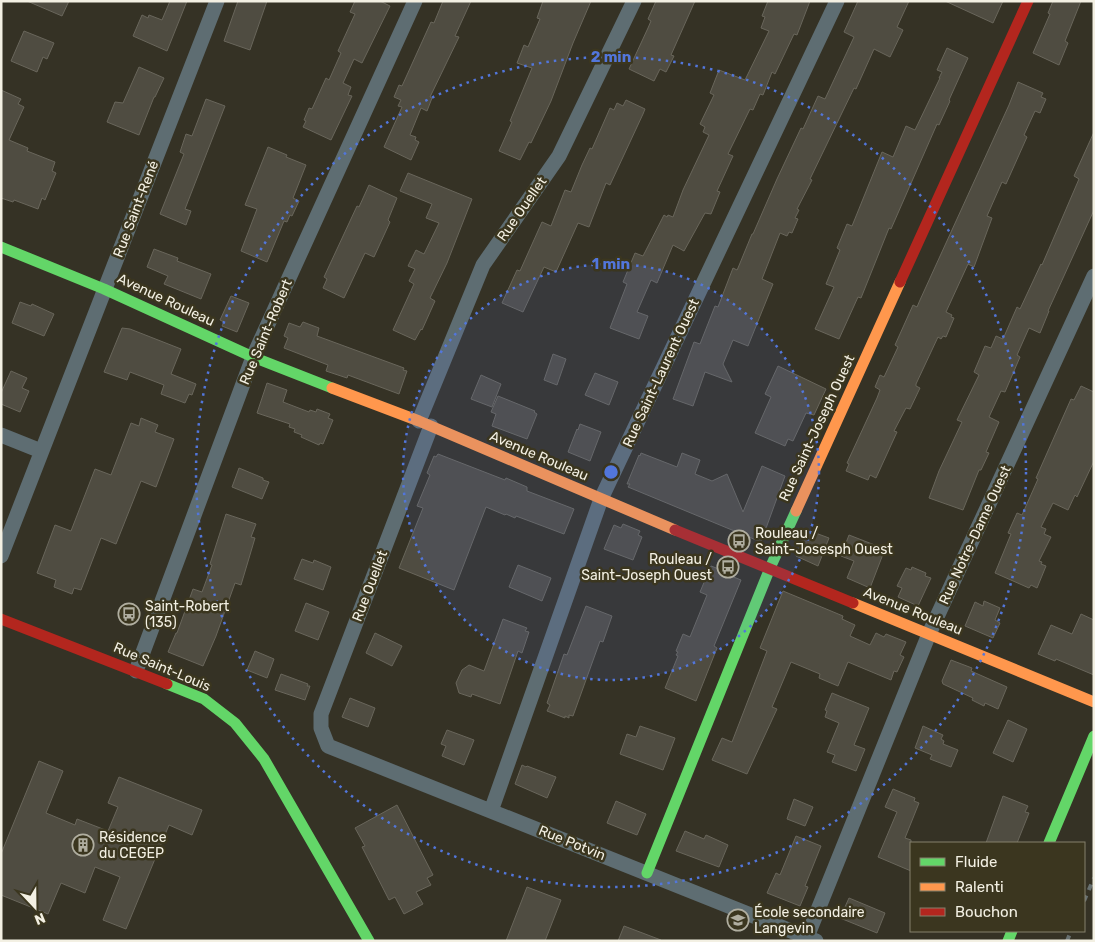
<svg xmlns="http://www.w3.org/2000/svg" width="1095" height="942" font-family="Rubik,sans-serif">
<rect width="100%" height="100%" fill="#353225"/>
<path fill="#4f4c41" stroke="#69665b" d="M27,1H69L62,16Z
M170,1H187L167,51L133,36L142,15L148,18L149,15L162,20Z
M238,1H267L250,50L224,41Z
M355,1H380L390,6L362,63L354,59L343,83L351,87L348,95L352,96L331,140L303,127L306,121L304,120L309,108L312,109L326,78L329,80L341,53L338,51L355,14L350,12Z
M443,1H471L455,36L459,37L430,97L432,98L427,111L421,108L410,135L416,137L415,140L419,142L411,160L384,147L402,107L398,106L401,100L394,97L399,85L402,86L431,22L434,23Z
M543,1H591L573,43L551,101L531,143L529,142L520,160L499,151L512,122L510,121L532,68L517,63L524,45L528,47L540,19L537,18Z
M656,1H695L671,55L674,56L666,72L660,69L654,81L629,69L648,28L651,21L648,19Z
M768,1H810L797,35L794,34L775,74L772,72L763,95L760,94L753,110L750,109L728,154L733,156L717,191L720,192L711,214L705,213L684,251L673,245L657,283L651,280L637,312L648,316L639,339L610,328L627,284L623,282L635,253L643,256L664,215L667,217L668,215L673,217L683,190L709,135L703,132L705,127L700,124L714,95L710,93L719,70L745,80L769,31L761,28L765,17L762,16Z
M858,1H909L897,27L903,30L890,57L874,49L856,89L854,88L810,179L812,180L797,209L799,210L795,218L798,219L792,233L789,232L787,236L780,233L762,279L773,284L748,346L733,340L723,364L732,382L705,372L693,406L673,399L694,342L700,344L715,306L718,307L733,268L737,270L738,268L752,234H753L777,179L801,128L803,129L818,96L825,99L854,37L844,32Z
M945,1H1003L993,23Z
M1053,1H1081L1065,41L1068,43L1059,65L1033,53L1050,14L1048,13Z
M24,31L54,43L47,59L43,57L37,72L11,61Z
M947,48L968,58L949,100L950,101L939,125L937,124L891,229L889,228L861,298L858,297L839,339L815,329L834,287L826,284L840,250L837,248L847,224L852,226L882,152L893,157L906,126L915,130L940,78H939L942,72L937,70Z
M139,67L164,78L155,97H154L139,135L107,122L115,102L123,103Z
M1018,82L1043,93L1041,97L1046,99L1040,113L1035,111L1024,135L1027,137L1006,184L1002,182L987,216L992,218L974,267L968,264L946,312L952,315L951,317L954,318L946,337L943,336L941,339L938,337L916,384V386L920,388L910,409L906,408L894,431L897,432L876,478L870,475L868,480L846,471L849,464L847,463L877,398L880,390L875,387L880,375L884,377L898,347L895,345L913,305L917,307L920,300L1009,105Z
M1,90L21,99L18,104L24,107L9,140L28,148L27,151L55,162L52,171L56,173L45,200L42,198L38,209L14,200L13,202L1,198Z
M206,99L225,106L185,209L191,211L186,225L160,214L184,154L180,152L186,134L192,136Z
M626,100L645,109L643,114L610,185L606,183L589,227L578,223L556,272L544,267L523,312L502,303L517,270L520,271L542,222L551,226L565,190L571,192L582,165L590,148L592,149L610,108L614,110L617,103L623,106Z
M1094,132V210L1048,311H1049L1040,333L1029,328L1017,355L1020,357L1005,392L1001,391L989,417L999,422L986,452L989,453L981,470H979L963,510L929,498L939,471L962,422L957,420L979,375L974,372L985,346L991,348L996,336L1003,339L1017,307L1020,309L1041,264L1042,265L1079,179L1074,176Z
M268,147L287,155L286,157L306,165L293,198L299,201L292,216L290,215L287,222L284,221L267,262L241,251L257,209L245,205Z
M408,173L472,199L447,263L430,298L435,301L422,330L421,329L415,340L393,330L414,284L409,281L415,269L408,266L416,250L424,254L439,223L426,218L432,204L400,191Z
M369,185L397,198L388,220L390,222L374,257L365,253L344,298L323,288L327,279L324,277L357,206L359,207Z
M154,249L178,258L177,261L211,274L201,299L164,284L168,276L147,267Z
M231,296L249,303L237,332L222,326L224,322L220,320Z
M20,302L31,306L32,304L54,314L44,336L12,323Z
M303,322L319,328L317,336L404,368L403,370L407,371L399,394L348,375L347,378L326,371L328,365L284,348L288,338L284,336L289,323L300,327Z
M122,328L130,329L181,349L171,374L196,384L192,395L189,394L185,403L161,394L164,385L130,372L127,380L104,372Z
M553,354L566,359L557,385L544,380Z
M778,366L826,389L814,415L806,413L793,441L788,439L785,446L755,433L771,397L765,394Z
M11,371L27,378L22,388L29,391L20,412L1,404V393Z
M595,373L618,382L609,405L585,395Z
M481,375L501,384L492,407L471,399Z
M267,383L287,390L283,402L309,412L310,410L316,412L317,409L330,414L328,418L333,420L323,444L320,443L319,445L301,437L302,435L294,432L295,429L289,427L290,424L257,413Z
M1081,386L1094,392V461L1077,497L1075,495L1068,510L1053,503L1041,527L1046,529L1044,534L1051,537L1039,561L1042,562L1041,564L1046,566L1037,588L1031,585L1029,588L995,573L1011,534L1008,533L1017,513L1022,515L1038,479L1036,478L1063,417L1071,399L1074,400Z
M498,396L535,411L534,412L537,414L527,439L492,426L496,414L491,412Z
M141,418L158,425L155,432L174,439L156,487L141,481L116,544L101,538L81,590L74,588L72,594L54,587L56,580L37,573L55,525L71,531L95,469L111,475L131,423L139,426Z
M580,424L601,432L590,461L568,452L577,429L578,430Z
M641,453L677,467L682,453L700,460L695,474L712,481L727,474L743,512L762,466L785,476L761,542L628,487L630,484H627L639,455L640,456Z
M438,454L505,480L506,478L527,487V491L574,509L564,534L516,516L515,518L506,514L505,515L486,507L454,590L399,568L423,508L417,506L430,475L427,473L434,456L436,457Z
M239,468L263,478V480L269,482L262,499L232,487Z
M226,514L256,524L251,537L255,538L241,585L235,583L216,636L203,666L168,652L176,633H177L193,589L202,592L212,565L210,564Z
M623,524L640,531L638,535L642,537L633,560L604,549L614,525L621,528Z
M810,531L829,538L818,566L796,556L804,536L808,537Z
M849,535L885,549L870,588L847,578L854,561L841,556Z
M302,559L313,563L314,560L331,567L323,590L294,579Z
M518,565L551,578L542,601L509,587Z
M711,566L732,574L731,576L741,580L714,646L717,648L696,701L665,688L678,656L676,655L678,652L676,651L683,634L690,637L707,595L700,592Z
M912,567L926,573L925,576L931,578L918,606L898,597L902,588L897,586L906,568L911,570Z
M783,591L843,616L842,619L855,625L850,636L870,645L876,633L884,637L886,634L906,642L900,655L904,657L897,672L894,671L891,680L848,662L838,686L819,678L820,674L791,662L772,707L777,709L747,774L712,760L722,738L732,742L767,651L760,648Z
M984,601L1000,608L995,620L1000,623L993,638L965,626L975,602L983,606Z
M306,603L329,612L318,640L295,631Z
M586,606L612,616L603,642L600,641L573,716L569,715V718L565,716V718L547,711L550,705L547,703L564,654L567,655Z
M1081,614L1094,620V675L1056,659L1055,661L1038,654L1051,625L1072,634Z
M503,619L527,628L525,631L529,632L522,653L518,651L500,704L472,694L471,697L459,693L456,683L462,670L469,665L484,671Z
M375,633L402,646L392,666L366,653Z
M255,651L274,659L267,678L247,670Z
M951,660L972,668L971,671L1007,687L998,709L985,703L984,706L972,700L973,698L943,684L942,681Z
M281,674L308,684L307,686H310L305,700L275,690Z
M832,693L869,708L854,745L865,749L856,771L832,762L835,755L827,752L839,723L825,717L827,711L825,710Z
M350,698L375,708L368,727L342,717Z
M1008,720L1027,729L1013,762L993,753Z
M640,726L675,738L663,770L620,754L627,734L636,737Z
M923,726L943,735L941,739L944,741L943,744L958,750L951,767L930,759L932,755L915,748Z
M447,730L474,740L464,765L442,756L446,746L441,744Z
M39,761L63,771L46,813L75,825L77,819L108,831L118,807L108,803L119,777L202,810L192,835L169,825L126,929L103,920L120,877L95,867L85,893L61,883L48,914L1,895V854Z
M522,765L526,767L527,766L556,777L547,798L515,784Z
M893,789L915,798L914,801L919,803L905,838L911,840V871L878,857L897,812L885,807Z
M1003,796L1028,806L1025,812L1029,813L1017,843H986Z
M794,799L813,807L805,826L787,819Z
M616,801L646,814L637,835L607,823Z
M397,805L433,875L427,878L431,885L416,892L423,904L404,914L395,897L389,900L362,847L365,846L355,828Z
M685,831L704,839L706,835L728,845L719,867L676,851Z
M796,836L821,846L805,886L808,887L800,906L767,893L776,873L780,875Z
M527,887L561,900L545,941H506Z
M849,898L885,913L877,933L840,918Z
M624,926L661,940L660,941H618Z"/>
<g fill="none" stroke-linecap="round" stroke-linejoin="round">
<path stroke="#5e6d72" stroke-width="15" d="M419,421L483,265L559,156L634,1
M431,426L321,714V728L328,746L816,941
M1,435L41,451
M1,556L217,1
M136,671L253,357L415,1
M491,811L601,499L837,1
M807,937L929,634L1094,276"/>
<path stroke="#63d668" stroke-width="11" d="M1,247L104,289L253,357L332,388
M167,684L204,699L235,723L264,759L369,941
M1049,843L1094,736
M647,873L770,568L796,511
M1008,941L1012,931"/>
<path stroke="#ff974d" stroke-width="11" d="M332,388L419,421L675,530
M796,511L900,282
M853,603L1094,702"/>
<path stroke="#b3261e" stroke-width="11" d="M900,282L1028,1
M675,530L853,603
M1,619L167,684"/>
<path stroke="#687171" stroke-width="4" stroke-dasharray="6 6" stroke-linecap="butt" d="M1084,901L1094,878
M1067,941L1071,931"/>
</g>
<circle cx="611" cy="472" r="208" fill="#5276db" fill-opacity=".12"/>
<g fill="none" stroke="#5276db" stroke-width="2.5" stroke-dasharray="2.5 5">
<circle cx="611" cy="472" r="208"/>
<circle cx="611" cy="472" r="415"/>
</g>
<defs>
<g id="bus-ring" transform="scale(1.125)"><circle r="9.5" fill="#3b361f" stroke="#b0aea0" stroke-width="1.5"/><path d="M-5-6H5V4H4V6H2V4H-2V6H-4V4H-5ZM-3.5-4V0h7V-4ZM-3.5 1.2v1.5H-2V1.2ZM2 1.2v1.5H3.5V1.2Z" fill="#b0aea0"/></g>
<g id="building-ring" transform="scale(1.125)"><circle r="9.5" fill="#3b361f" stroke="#b0aea0" stroke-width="1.5"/><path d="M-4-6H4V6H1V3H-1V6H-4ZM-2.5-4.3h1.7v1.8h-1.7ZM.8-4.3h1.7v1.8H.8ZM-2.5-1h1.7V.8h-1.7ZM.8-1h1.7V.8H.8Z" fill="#b0aea0"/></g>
<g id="school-ring" transform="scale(1.125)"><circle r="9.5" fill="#3b361f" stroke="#b0aea0" stroke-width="1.5"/><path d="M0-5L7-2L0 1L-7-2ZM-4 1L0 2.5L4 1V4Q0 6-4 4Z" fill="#b0aea0"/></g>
</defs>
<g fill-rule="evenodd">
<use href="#bus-ring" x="739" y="541"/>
<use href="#bus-ring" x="728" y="567"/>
<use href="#bus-ring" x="129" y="614"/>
<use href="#building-ring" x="83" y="845"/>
<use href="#school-ring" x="738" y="920"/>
</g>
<g text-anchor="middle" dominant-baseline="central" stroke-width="5" stroke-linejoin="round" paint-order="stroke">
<g font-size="14" fill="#f3f0e3" stroke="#3b361f">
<text transform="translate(136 209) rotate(-69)">Rue Saint-René</text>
<text transform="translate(522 209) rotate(-55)">Rue Ouellet</text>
<text transform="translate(166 300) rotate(25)">Avenue Rouleau</text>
<text transform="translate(266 332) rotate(-67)">Rue Saint-Robert</text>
<text transform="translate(661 373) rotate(-65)">Rue Saint-Laurent Ouest</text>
<text transform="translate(817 428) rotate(-65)">Rue Saint-Joseph Ouest</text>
<text transform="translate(539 456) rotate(23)">Avenue Rouleau</text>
<text transform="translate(975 535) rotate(-65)">Rue Notre-Dame Ouest</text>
<text transform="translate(370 586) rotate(-69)">Rue Ouellet</text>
<text transform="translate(913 611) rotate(22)">Avenue Rouleau</text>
<text transform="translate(162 667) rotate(23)">Rue Saint-Louis</text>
<text transform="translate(572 843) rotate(22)">Rue Potvin</text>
</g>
<g font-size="14" fill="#f3f0e3" stroke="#3b361f" text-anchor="start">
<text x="755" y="533">Rouleau /<tspan x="755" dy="16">Saint-Josesph Ouest</tspan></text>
<text x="712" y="559" text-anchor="end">Rouleau /<tspan x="712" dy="16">Saint-Joseph Ouest</tspan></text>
<text x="145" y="606">Saint-Robert<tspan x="145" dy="16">(135)</tspan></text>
<text x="99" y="837">Résidence<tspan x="99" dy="16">du CEGEP</tspan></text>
<text x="754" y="912">École secondaire<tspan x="754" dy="16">Langevin</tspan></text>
</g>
</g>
<circle cx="611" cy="472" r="8" fill="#5276db" stroke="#3b361f" stroke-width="2.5"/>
<g font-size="15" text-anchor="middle" font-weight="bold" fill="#5276db" stroke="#3b361f" stroke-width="5" stroke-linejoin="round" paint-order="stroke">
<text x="611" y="62">2 min</text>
<text x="611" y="269">1 min</text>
</g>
<rect width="1095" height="942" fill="none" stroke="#f3f0e3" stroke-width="5"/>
<rect x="910" y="842" width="175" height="90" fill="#3b361f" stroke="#85806d"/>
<rect x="920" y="858" width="25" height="8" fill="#63d668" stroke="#85806d"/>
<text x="955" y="867" font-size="15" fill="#f3f0e3">Fluide</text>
<rect x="920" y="883" width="25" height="8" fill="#ff974d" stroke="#85806d"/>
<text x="955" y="892" font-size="15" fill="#f3f0e3">Ralenti</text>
<rect x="920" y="908" width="25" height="8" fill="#b3261e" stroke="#85806d"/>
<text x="955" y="917" font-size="15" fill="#f3f0e3">Bouchon</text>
<g transform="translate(35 907) rotate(158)" stroke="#3b361f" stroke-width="4" paint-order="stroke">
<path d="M0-4L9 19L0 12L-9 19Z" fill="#f3f0e3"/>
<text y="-8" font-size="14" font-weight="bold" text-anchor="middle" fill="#f3f0e3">N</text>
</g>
</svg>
